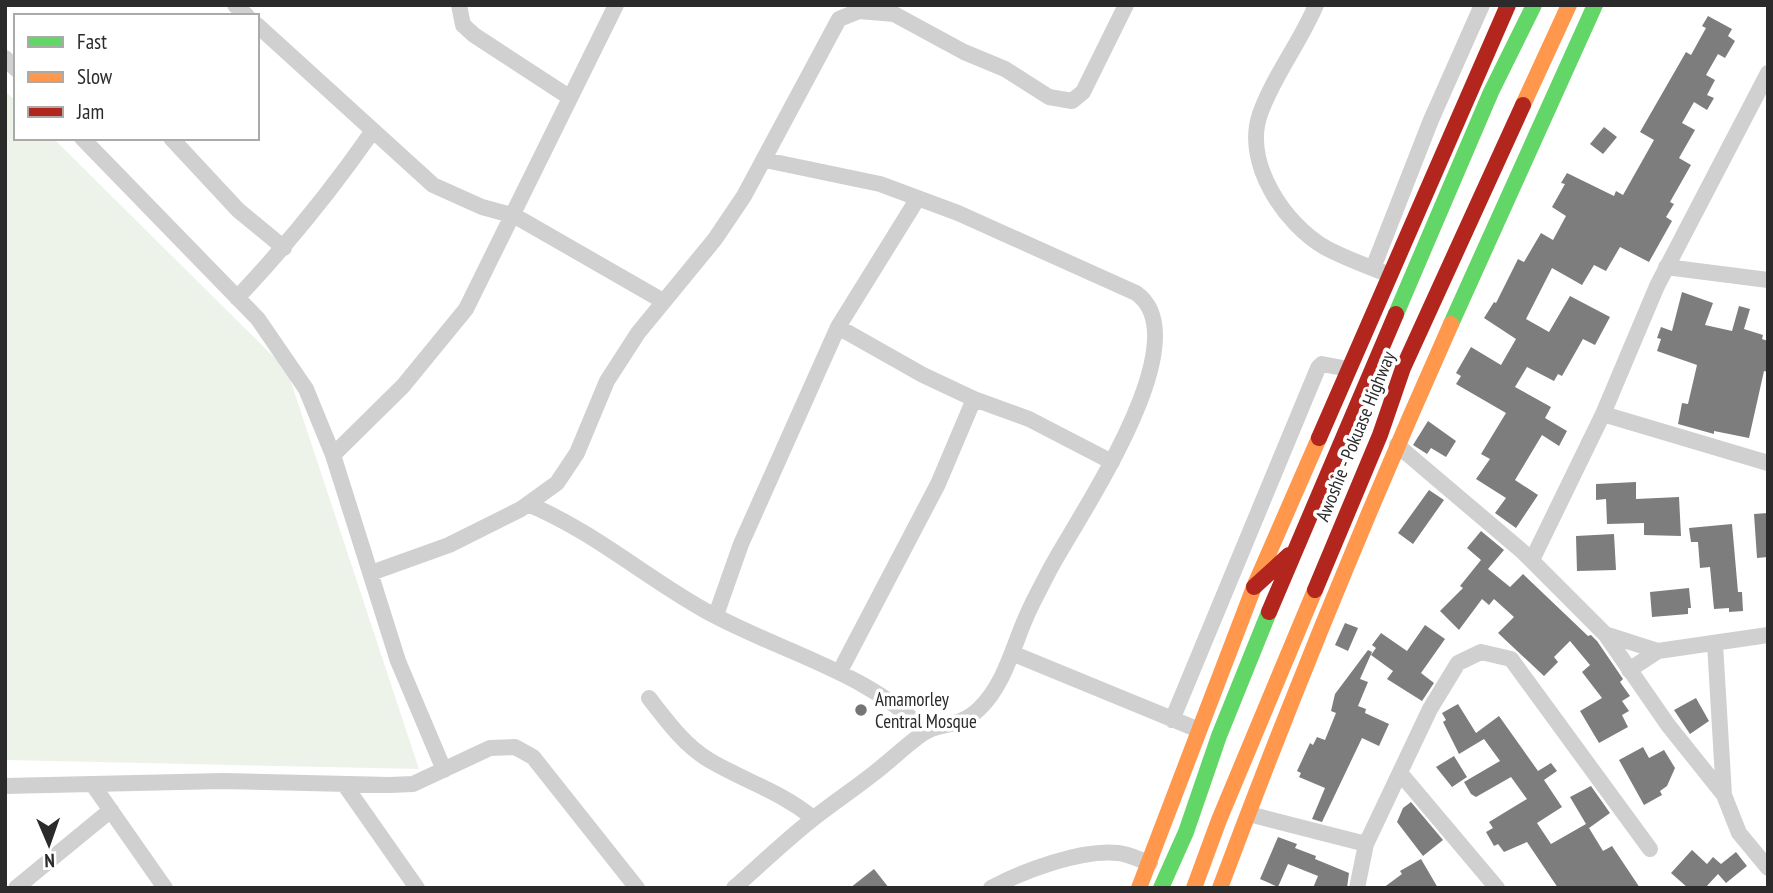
<svg xmlns="http://www.w3.org/2000/svg" width="1773" height="893" font-family="'PT Sans Narrow',sans-serif">
<rect width="100%" height="100%" fill="#fff"/>
<path fill="#eef3ea" d="M5,91L16,101V138H53L287,370L419,769L5,760Z"/>
<path fill="#7d7d7d" d="M1708,16L1732,29L1728,36L1735,41L1725,58L1718,54L1706,75L1715,80L1707,95L1714,98L1707,110L1694,102L1682,123L1695,130L1679,158L1691,165L1670,202L1674,204L1666,217L1672,221L1649,262L1620,247L1606,271L1594,265L1582,285L1552,268L1526,319L1549,332L1570,296L1610,317L1595,345L1583,339L1562,376L1558,374L1554,381L1527,367L1515,387L1551,407L1545,418L1567,431L1559,446L1542,435L1515,480L1538,495L1516,528L1495,513L1506,498L1476,479L1490,459L1481,454L1506,413L1456,384L1461,376L1456,373L1471,347L1501,365L1516,339L1484,318L1494,302L1496,303L1518,259L1524,262L1541,233L1553,240L1566,216L1552,207L1565,184L1561,183L1567,173L1614,196L1616,191L1623,195L1654,140L1640,132L1686,52L1691,55L1706,28L1702,26Z
M1604,127L1617,137L1603,154L1590,144Z
M1682,292L1713,303L1705,325L1732,331L1739,306L1750,309L1744,329L1763,335L1762,339L1768,341V372L1764,371L1749,438L1714,431V434L1678,424L1682,403L1688,404L1697,365L1657,351L1661,339L1657,338L1661,327L1672,331Z
M1428,421L1456,441L1446,457L1431,448L1427,454L1413,445Z
M1636,482V499L1679,497L1681,536L1644,535V523L1607,524L1606,499L1596,500V484Z
M1429,490L1444,500L1413,544L1398,533Z
M1768,513V557L1757,558L1754,514Z
M1732,524L1738,592H1742L1743,611L1729,612V608L1714,609L1710,567L1700,568L1698,542H1691L1689,528Z
M1481,531L1504,550L1488,569L1510,587L1523,574L1588,636L1591,635L1597,641L1623,679L1620,682L1630,696L1622,701L1629,711L1622,715L1628,727L1599,743L1580,711L1602,698L1582,672L1590,665L1570,641L1554,657L1558,662L1544,676L1498,633L1514,617L1494,599L1489,605L1482,599L1459,630L1440,611L1463,588L1460,586L1481,560L1467,548Z
M1614,534L1616,570L1577,571L1576,536Z
M1689,588L1691,608H1688V614L1652,617L1650,592Z
M1345,623L1358,628L1348,651L1335,645Z
M1425,625L1445,639L1421,673L1434,683L1422,701L1387,679L1393,671L1371,655L1376,648L1372,645L1381,633L1407,651Z
M1368,650L1372,652L1360,679L1368,682L1358,706L1366,709L1365,713L1389,724L1379,746L1362,738L1322,822L1312,819L1325,788L1299,777L1301,773L1297,771L1310,743L1313,745L1317,737L1325,740L1336,713L1331,711L1335,694Z
M1696,698L1709,721L1690,734L1674,710Z
M1458,704L1476,733L1499,716L1538,771L1551,763L1557,771L1544,780L1562,807L1537,823L1551,844L1586,824L1570,797L1591,786L1610,813L1589,828L1603,851L1612,846L1640,888H1558L1527,842L1504,852L1498,844L1494,846L1486,832L1493,828L1489,822L1527,799L1511,777L1476,797L1471,794L1464,782L1500,761L1484,739L1459,754L1443,722L1446,720L1442,713Z
M1643,747L1649,758L1664,750L1675,768L1667,786L1660,791L1662,795L1644,805L1619,760Z
M1454,756L1467,777L1452,787L1436,767Z
M1411,802L1443,840L1423,856L1397,822L1403,808Z
M1278,837L1297,844L1295,848L1316,856L1315,859L1349,873L1347,888H1313L1318,876L1288,864L1278,887L1260,879Z
M1692,850L1707,864L1713,857L1721,864L1736,852L1747,866L1726,883L1718,874L1705,888H1688L1671,873Z
M1421,859L1438,888H1383L1402,874L1400,871Z
M874,869L889,888H850Z"/>
<g fill="none" stroke-linecap="round" stroke-linejoin="round">
<path stroke="#d0d0d0" stroke-width="16" d="M235,5L247,16
M459,5L463,25L474,35L569,97
M1316,5C1300,43 1274,75 1260,114C1243,163 1285,225 1326,248C1347,259 1369,267 1390,275
M257,25L433,185L482,207L515,216L663,301
M5,58L16,69
M82,138L258,319L306,389L333,455L398,661L444,770
M171,138L238,210L284,248
M1666,267L1768,280
M1373,268L1431,120L1482,5
M237,298C287,245 331,191 372,132
M838,327L923,375L974,399L1029,419L1112,462
M1603,414L1768,463
M1397,445L1523,552L1605,634L1668,725L1724,795L1739,833L1768,868
M333,455L403,386L466,309L616,5
M528,504C593,531 645,577 706,611C780,652 864,670 925,731
M1532,560L1603,414L1657,286L1768,73
M371,573L449,545L521,509L557,483L577,453L607,381L638,333L715,239L744,196L839,19L859,11L894,14L964,52L1005,69L1049,97L1072,101L1083,92L1126,5
M716,615L741,544L838,327L918,198
M1605,634L1658,651
M1715,644L1724,795
M1014,654L1199,730
M1629,670L1658,651L1768,635
M840,671L938,484L974,399
M649,698C667,721 684,745 709,760C746,782 778,790 813,818
M1172,720L1318,368L1322,364L1348,369
M1400,773L1497,888
M344,784L417,888
M93,785L165,888
M5,786L223,781L390,785L413,784L490,748L515,747L533,757L637,888
M1249,814L1366,844
M16,888L111,810
M734,888C760,865 786,840 814,818C833,803 854,789 873,774C890,761 905,746 922,734C938,722 958,729 979,709C1005,684 1013,646 1027,615C1033,601 1041,587 1048,573C1074,522 1203,340 1136,293L958,213L880,184L765,160
M991,888C1023,871 1081,849 1118,853C1129,854 1140,860 1150,863
M1357,888L1366,844L1430,709L1458,663L1481,652L1511,659L1650,849"/>
<path stroke="#63d668" stroke-width="16" d="M1396,314L1491,92L1534,5
M1451,324L1595,5
M1161,888L1186,832L1219,736L1269,612"/>
<path stroke="#ff974d" stroke-width="16" d="M1523,105L1569,5
M1139,888L1254,587L1319,438
M1194,888L1219,820L1315,590
M1220,888C1291,698 1368,510 1451,324"/>
<path stroke="#b3261e" stroke-width="16" d="M1319,438L1508,5
M1254,587L1289,555
M1315,590L1380,435L1403,368L1523,105
M1269,612L1396,314"/>
</g>
<circle fill="#757575" stroke="#fff" stroke-width="2.5" cx="861" cy="710" r="7"/>
<g text-anchor="middle" dominant-baseline="central" stroke-width="7" stroke-linejoin="round" paint-order="stroke">
<g font-size="19" fill="#2b2b2b" stroke="#fff">
<text transform="translate(1355 436) rotate(-68)">Awoshie - Pokuase Highway</text>
</g>
<g font-size="19" fill="#2b2b2b" stroke="#fff" text-anchor="start">
<text x="875" y="699">Amamorley<tspan x="875" dy="22">Central Mosque</tspan></text>
</g>
</g>
<rect width="1773" height="893" fill="none" stroke="#2b2b2b" stroke-width="14"/>
<rect x="14" y="14" width="245" height="126" fill="#ffffff" stroke="#aaaaaa" stroke-width="2"/>
<rect x="28" y="37" width="35" height="10" fill="#63d668" stroke="#aaaaaa" stroke-width="2"/>
<text x="77" y="49" font-size="21" fill="#2b2b2b">Fast</text>
<rect x="28" y="72" width="35" height="10" fill="#ff974d" stroke="#aaaaaa" stroke-width="2"/>
<text x="77" y="84" font-size="21" fill="#2b2b2b">Slow</text>
<rect x="28" y="107" width="35" height="10" fill="#b3261e" stroke="#aaaaaa" stroke-width="2"/>
<text x="77" y="119" font-size="21" fill="#2b2b2b">Jam</text>
<g transform="translate(49 844) rotate(178)" stroke="#ffffff" stroke-width="5" paint-order="stroke">
<path d="M0-5L12 26L0 18L-12 26Z" fill="#2b2b2b"/>
<text y="-10" font-size="19" font-weight="bold" text-anchor="middle" fill="#2b2b2b">N</text>
</g>
</svg>
